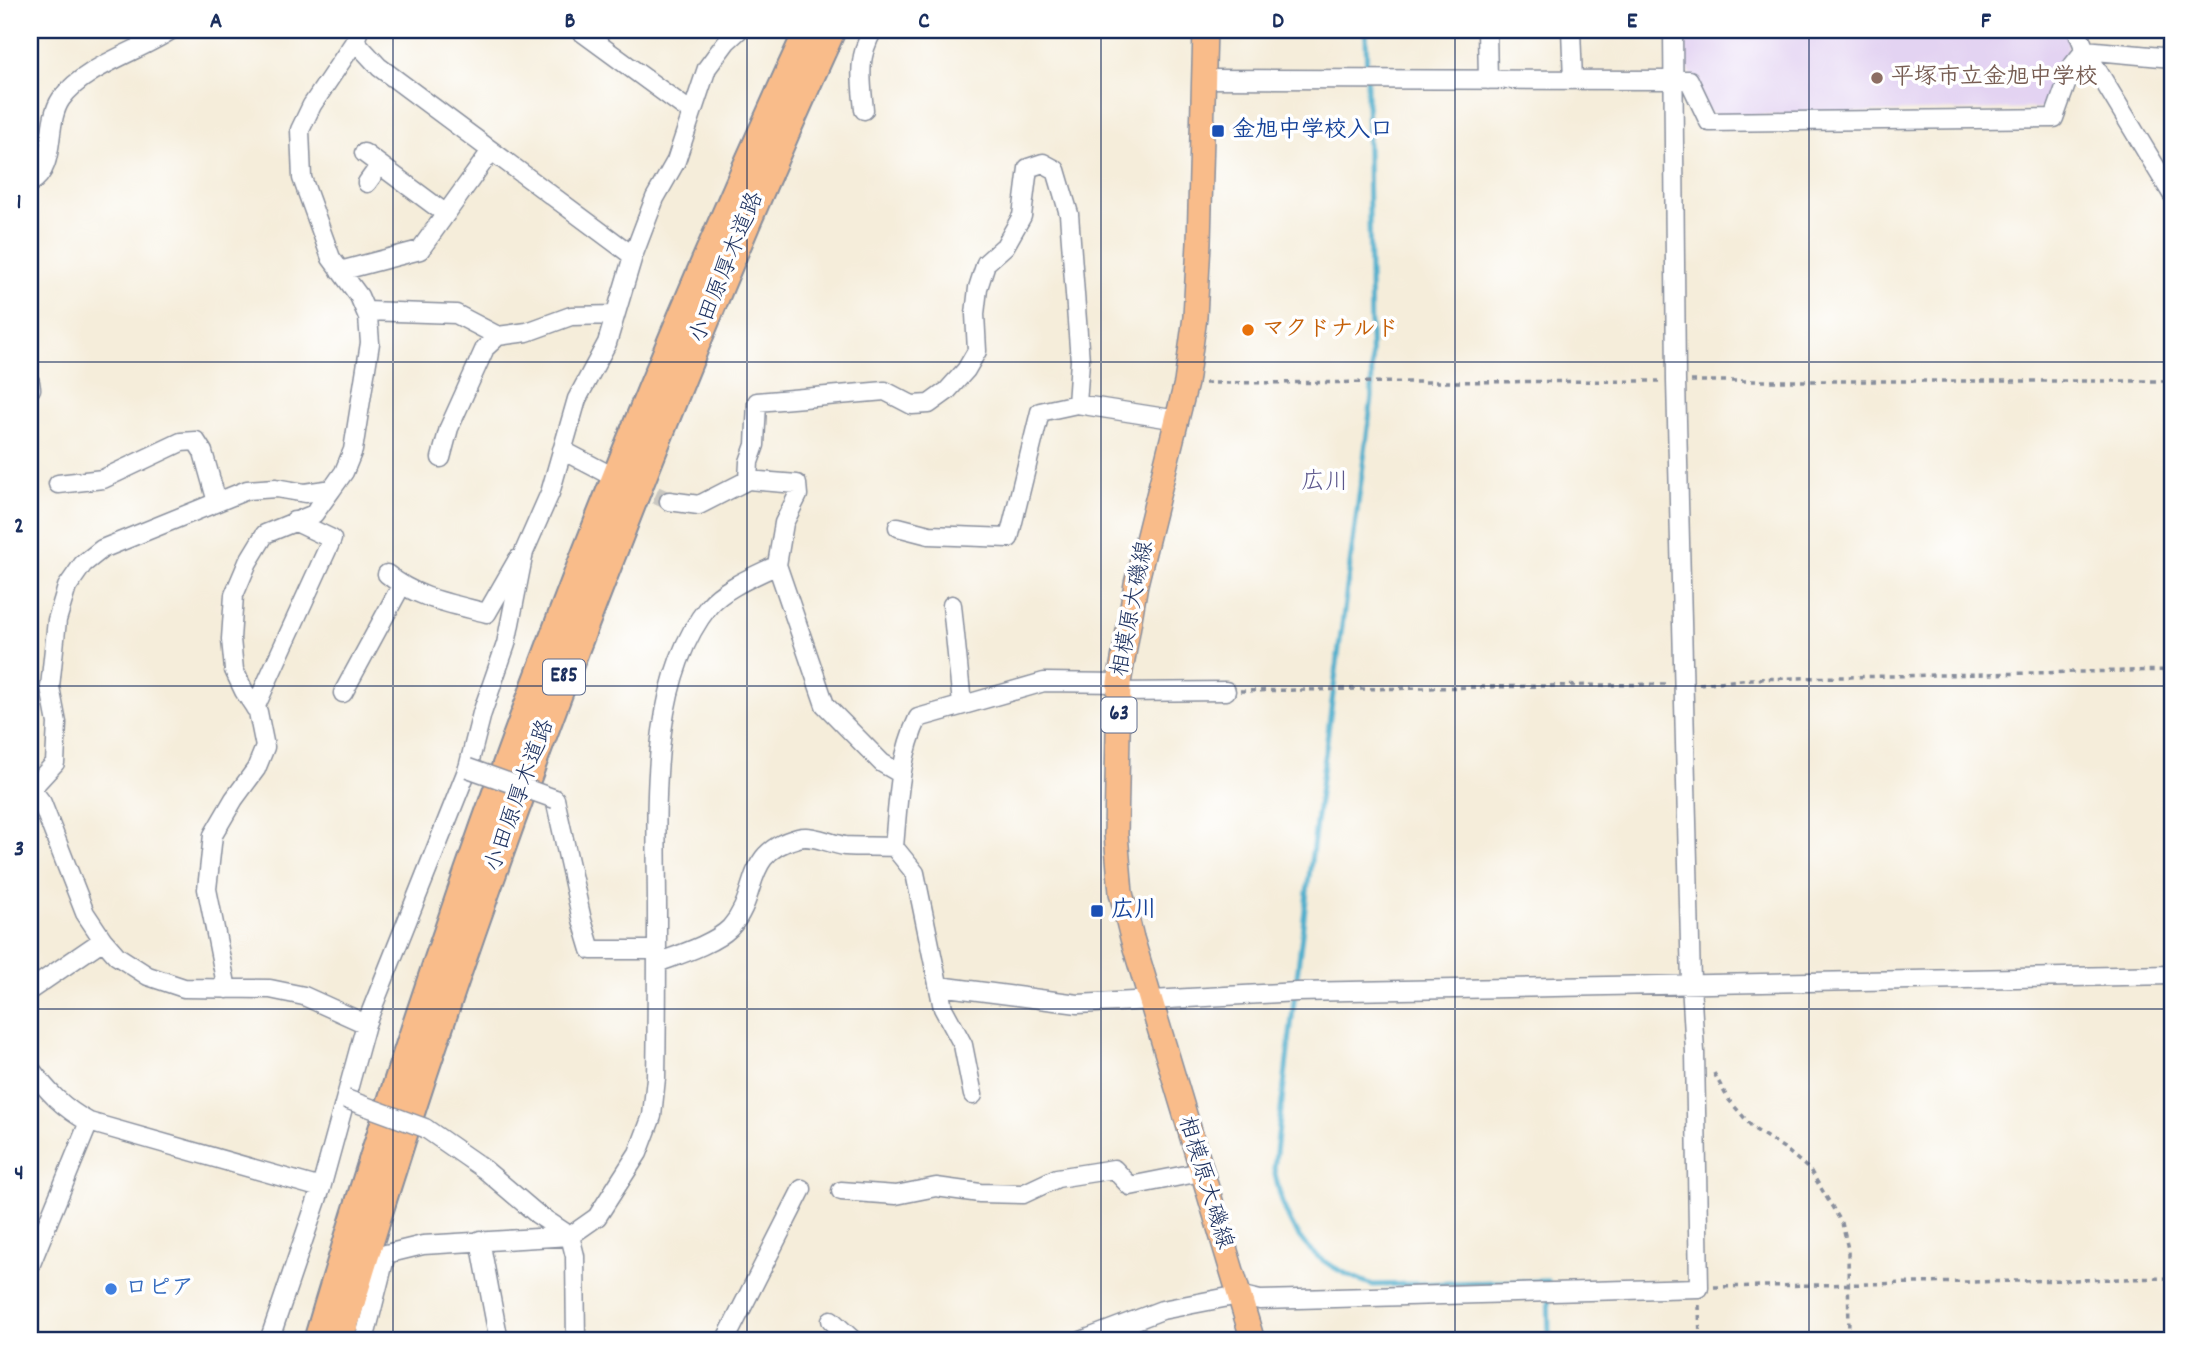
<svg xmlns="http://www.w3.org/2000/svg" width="2202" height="1371" font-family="Dekko,'Klee One',sans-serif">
<rect width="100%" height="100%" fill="#fff"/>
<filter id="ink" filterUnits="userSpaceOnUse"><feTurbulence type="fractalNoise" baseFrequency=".0143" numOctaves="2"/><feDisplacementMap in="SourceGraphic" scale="14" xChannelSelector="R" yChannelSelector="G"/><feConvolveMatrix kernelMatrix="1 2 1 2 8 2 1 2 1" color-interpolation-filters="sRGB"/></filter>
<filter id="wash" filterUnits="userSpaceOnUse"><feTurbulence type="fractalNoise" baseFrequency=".00686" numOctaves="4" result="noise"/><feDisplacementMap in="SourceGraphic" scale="28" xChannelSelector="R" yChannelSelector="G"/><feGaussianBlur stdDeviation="1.57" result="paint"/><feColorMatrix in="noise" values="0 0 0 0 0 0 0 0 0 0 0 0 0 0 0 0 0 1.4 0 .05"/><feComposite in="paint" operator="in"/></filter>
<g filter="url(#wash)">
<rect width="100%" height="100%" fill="#f5edda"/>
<path fill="#e3d3f2" d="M1685,30H2069L2067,63L2055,103L2046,108L1717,116L1706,109L1686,64Z"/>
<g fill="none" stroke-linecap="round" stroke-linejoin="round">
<path stroke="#4daecc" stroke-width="5" d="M1366,30L1372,397L1307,892L1274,1169C1287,1236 1309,1262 1373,1285L1548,1281L1549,1341"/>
</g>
</g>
<g filter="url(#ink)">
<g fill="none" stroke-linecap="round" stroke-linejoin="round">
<path stroke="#c9c7c1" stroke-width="18" stroke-dasharray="18 9" stroke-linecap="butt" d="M631,484L669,501"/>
<g stroke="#888e9c" stroke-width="21">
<path id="minor" d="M579,30L691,112
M1487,30L1488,80
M1571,30L1573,80
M2077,30L2085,50L2172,194
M355,41L379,67L633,256
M1203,79L1689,80L1709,122L2054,118L2073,65L2085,50L2172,58
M864,110C861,79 857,58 873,30
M364,153L446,214
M30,183C58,167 44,124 61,99C85,66 138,52 171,30
M367,183L380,165
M340,271L420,250L491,151
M366,311L456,314L498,336
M30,382L31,389
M562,450L606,473
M441,458L449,428L485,348L498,336L527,332L571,316L615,315
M748,480L749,462L755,445L757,402L885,391L912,405L929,404L947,391L966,370L977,351L975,314L978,288L986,263L1005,246L1022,216L1028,168L1043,163L1056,170L1069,214L1080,361L1077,404
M58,484L103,479L181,442L196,441L203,452L217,502
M669,501L699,505L748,480L797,484L798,495L784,523L777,565L825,705L882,763L901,774
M898,527L929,535L1009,538L1040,412L1077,404L1178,420
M387,574C415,598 452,604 487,613L518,559
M952,605L962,704
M1119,692L1226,691
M343,693L401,586
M255,708L332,539L294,521
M30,787L42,803L85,913L103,940L117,956L148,976L184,988L270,989L304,996L366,1024
M32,788L55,763L57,723L50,687L57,620L67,587L83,564L102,549L247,490L276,488L305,493L332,489L344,472L353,450L370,343L368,317L359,296L331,258L302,178L300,130L312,105L355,41L359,30
M555,799L582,920L591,950H657
M657,963C678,955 714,944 730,928C761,894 741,853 798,838C813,834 830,844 845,846C861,847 878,846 894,847
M939,986L1078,1004L1297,992L2172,975
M227,989L207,889L213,835L234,799L256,769L265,747L258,712L244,691L234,670L231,639L234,595L248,562L265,534L314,514L332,489
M30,990L103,940
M30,1068C47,1091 63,1108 89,1122L321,1188
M973,1095L963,1045L943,1008L915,873L894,847C898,803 899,758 918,718L1044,682L1119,683
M425,1128L484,1169L537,1214L570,1236L575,1256L576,1341
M841,1191L896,1195L936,1187L980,1193L1023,1194L1057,1178L1114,1169L1130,1186L1201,1172
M480,1240L499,1341
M30,1266L89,1122
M831,1320L854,1341
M269,1341L321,1188L366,1024L468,768L482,713L506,644L524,552L550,493L577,399L607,343L633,256L655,198L676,161L707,68L727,41L739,30
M364,1341L386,1254L423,1245L570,1236L597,1217L638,1153L652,1116L656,1078C657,1021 657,965 657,908C657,814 647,683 709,606C724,588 757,575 777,565
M725,1341L802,1189
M1081,1341L1162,1310L1239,1295L1260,1300L1699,1288L1695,1052L1691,983L1676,381L1673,30"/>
</g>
<g stroke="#888e9c" stroke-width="26">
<path id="major" d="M1205,30L1199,243L1195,317L1186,383L1136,584L1119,683L1116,834L1121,893L1132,938L1253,1341"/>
</g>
<g stroke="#888e9c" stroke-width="30">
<path id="highway" d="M317,1341C449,894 612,453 808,30
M340,1341C421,1066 517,796 622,530C688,361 757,194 832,30"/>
</g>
<path stroke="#888e9c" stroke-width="3.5" stroke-dasharray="5 5" stroke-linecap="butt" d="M1691,381H2172
M1205,383L1659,381
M1699,684L1751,679L2172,670
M1240,691L1667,684
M1714,1073L1728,1099L1754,1129L1784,1148L1810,1170L1842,1223L1848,1249L1849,1341
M1714,1287L2172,1278
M1699,1305L1700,1341"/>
<use href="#minor" stroke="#fff" stroke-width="18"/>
<use href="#major" stroke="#f9bc8a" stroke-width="23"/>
<use href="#highway" stroke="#f9bc8a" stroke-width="26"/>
<g stroke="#888e9c" stroke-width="21" stroke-linecap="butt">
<path id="minor-bridge" d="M468,768L555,799
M346,1099L425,1128"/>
</g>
<use href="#minor-bridge" stroke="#fff" stroke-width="18"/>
</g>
</g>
<path fill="none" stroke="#1b2f5e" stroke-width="2" stroke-opacity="0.55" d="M393,30V1341M747,30V1341M1101,30V1341M1455,30V1341M1809,30V1341M30,362H2172M30,686H2172M30,1009H2172"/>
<circle fill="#8d6e63" stroke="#fff" stroke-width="2.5" cx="1877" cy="78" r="7"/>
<g fill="#1a4fb4" stroke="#fff" stroke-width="2.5">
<rect x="1211" y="124" width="14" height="14" rx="3.5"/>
<rect x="1090" y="904" width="14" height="14" rx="3.5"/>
</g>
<circle fill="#e8710a" stroke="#fff" stroke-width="2.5" cx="1248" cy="330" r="7"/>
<circle fill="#3f7fe0" stroke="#fff" stroke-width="2.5" cx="111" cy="1289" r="7"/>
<g text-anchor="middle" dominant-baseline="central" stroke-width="7" stroke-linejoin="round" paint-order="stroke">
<g fill="#fff" stroke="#5f6d8e" stroke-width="2">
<rect x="543" y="659.5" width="42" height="35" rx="5"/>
<rect x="1101.5" y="697.5" width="35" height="35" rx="5"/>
</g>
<g font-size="21" font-weight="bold" fill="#1b2f5e">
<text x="564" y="677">E85</text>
<text x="1119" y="715">63</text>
</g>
<g font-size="23" font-weight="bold" fill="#785e54" stroke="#fff" text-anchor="start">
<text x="1891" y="78">平塚市立金旭中学校</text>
</g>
<g font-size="23" font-weight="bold" fill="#164399" stroke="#fff" text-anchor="start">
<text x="1232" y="131">金旭中学校入口</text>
<text x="1111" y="911">広川</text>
</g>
<g font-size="23" fill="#1b2f5e" stroke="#fff">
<text transform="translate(728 268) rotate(-68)">小田原厚木道路</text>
<text transform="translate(1134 609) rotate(-79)">相模原大磯線</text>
<text transform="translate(521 796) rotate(-70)">小田原厚木道路</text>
<text transform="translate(1204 1183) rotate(73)">相模原大磯線</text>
</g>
<g font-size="23" font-weight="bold" fill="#c56008" stroke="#fff" text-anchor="start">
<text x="1262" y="330">マクドナルド</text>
</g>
<g font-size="23" font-weight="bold" fill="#366cbe" stroke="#fff" text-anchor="start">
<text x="125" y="1289">ロピア</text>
</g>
<g font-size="24" fill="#5c578c" stroke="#fff">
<text x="1325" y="483">広川</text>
</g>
</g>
<rect width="2202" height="1371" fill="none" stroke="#fff" stroke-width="77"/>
<rect x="38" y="38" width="2126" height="1294" fill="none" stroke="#1b2f5e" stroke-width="2.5"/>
<g font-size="23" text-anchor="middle" font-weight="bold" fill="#1b2f5e">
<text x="216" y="27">A</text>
<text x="570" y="27">B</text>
<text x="924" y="27">C</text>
<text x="1278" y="27">D</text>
<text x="1632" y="27">E</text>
<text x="1986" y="27">F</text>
<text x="19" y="208">1</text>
<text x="19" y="532">2</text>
<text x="19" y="855">3</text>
<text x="19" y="1179">4</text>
</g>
</svg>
